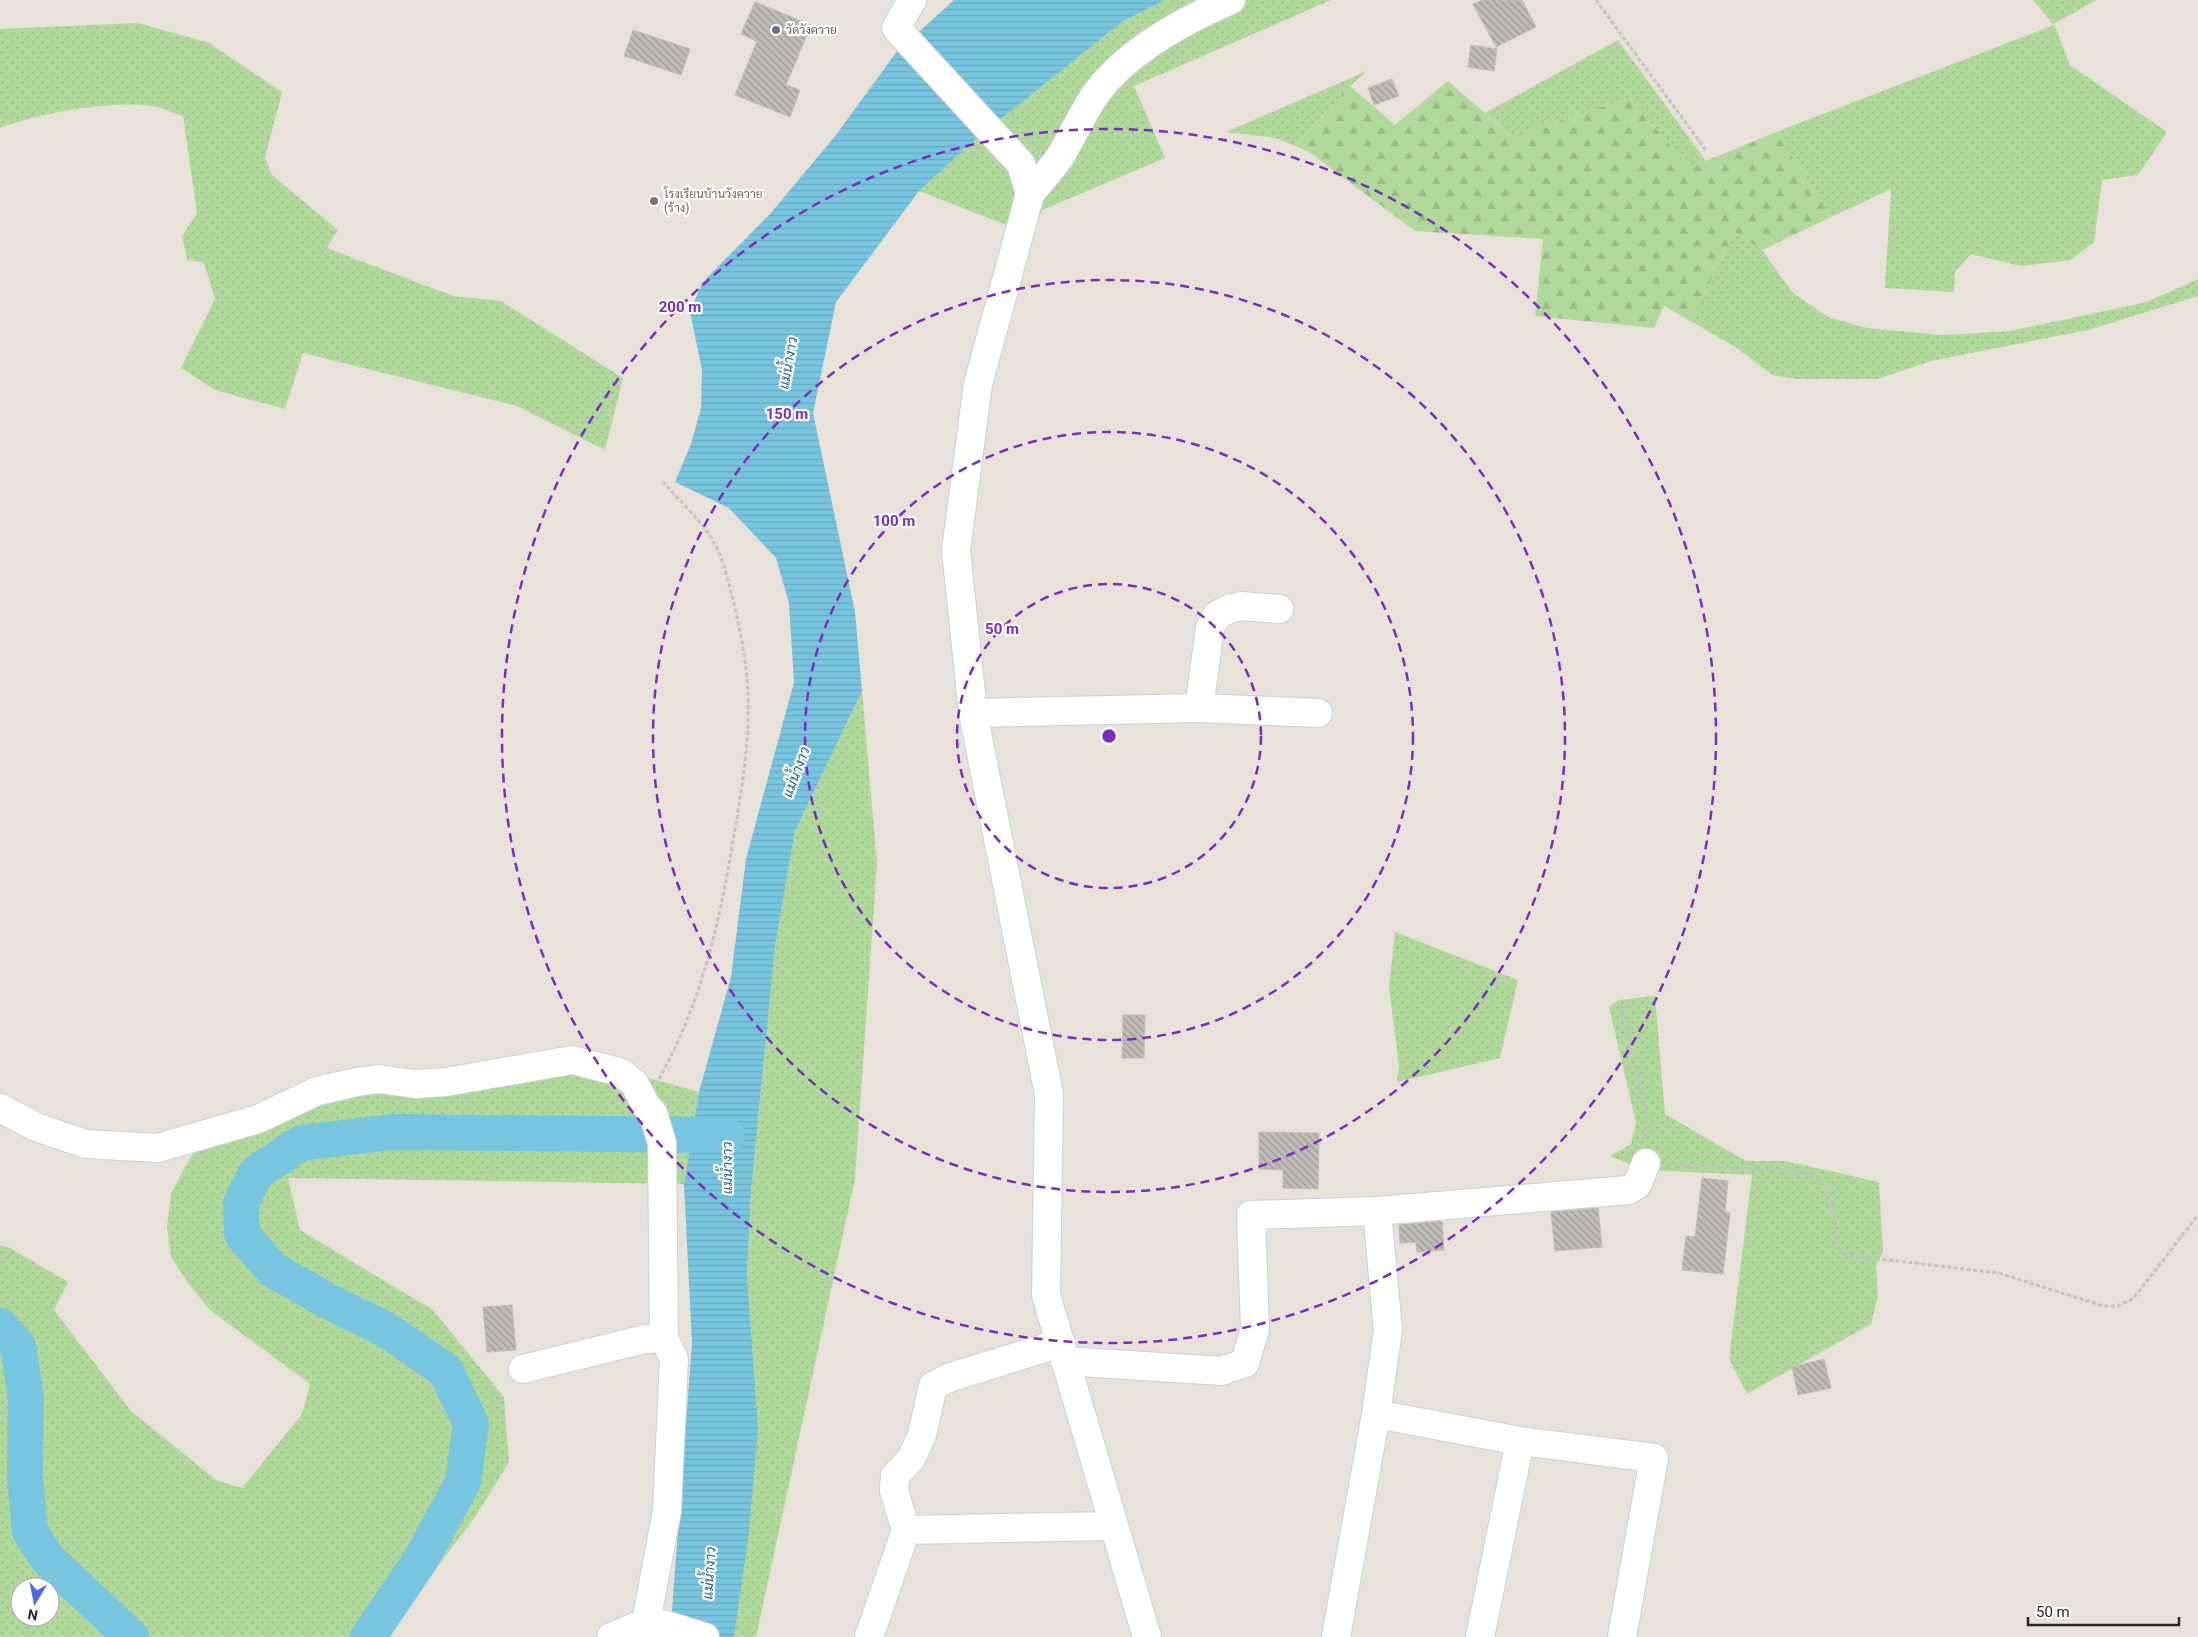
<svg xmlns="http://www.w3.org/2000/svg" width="2198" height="1637" font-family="Roboto,Sarabun,sans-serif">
<defs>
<pattern id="grass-dots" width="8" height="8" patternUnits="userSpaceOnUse" patternTransform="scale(1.25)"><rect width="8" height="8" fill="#b2d99c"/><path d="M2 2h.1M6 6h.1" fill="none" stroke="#99ba86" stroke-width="1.8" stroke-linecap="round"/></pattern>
<pattern id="forest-firs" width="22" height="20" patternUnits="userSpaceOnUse" patternTransform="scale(1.25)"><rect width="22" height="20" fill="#b2d99c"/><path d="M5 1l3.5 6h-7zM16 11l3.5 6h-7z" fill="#99ba86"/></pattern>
<pattern id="water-rules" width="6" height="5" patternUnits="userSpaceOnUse" patternTransform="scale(1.25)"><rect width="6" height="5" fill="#78c5df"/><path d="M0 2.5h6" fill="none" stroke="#68a9bf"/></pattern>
<pattern id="building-back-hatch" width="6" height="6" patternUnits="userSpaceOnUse" patternTransform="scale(1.25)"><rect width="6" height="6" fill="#c0bcb7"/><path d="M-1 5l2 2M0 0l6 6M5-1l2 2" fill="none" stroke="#9c9995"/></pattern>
</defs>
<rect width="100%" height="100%" fill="#e8e2da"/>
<path fill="url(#grass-dots)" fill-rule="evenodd" d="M1165,0H1331L1134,86L1165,158L1042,210L1032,235L919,191L971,143L1122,22Z
M2033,0H2096L2054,24L2070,65L2167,132L2138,175L2102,180L2094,242L2071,260L2021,266L1971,254L1955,272L1954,292L1885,288L1891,189L1831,217L1776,132L2054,25Z
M138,23L209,43L282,92L265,158L272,175L338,230L327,248L453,296L501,301L623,378L605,450L517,406L303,353L285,409L215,390L181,368L215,299L204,263L187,259L182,236L197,213L183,116C173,113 161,107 150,106C112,100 36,114 0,128V29Z
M1618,40L1706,161L1689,168L1630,98L1511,136L1485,113Z
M1367,71L1350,86L1295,146L1276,138L1226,132Z
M1735,232L1762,250L1793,293L1828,317L1867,328L1942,335L2011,331L2147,302L2198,279V296L2088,330L1931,361L1877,379H1796L1772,375L1737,348L1690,321Z
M862,691L877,863L855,1179L756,1637H734L758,1428L747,1274L751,1192L775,946L795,831Z
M1395,932L1518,980L1500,1058L1397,1082L1399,1066L1389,987Z
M1655,996L1665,1114L1746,1161H1785L1879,1182L1883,1251L1876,1267L1878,1296L1871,1324L1747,1394L1729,1359L1752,1175L1644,1170L1610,1156L1631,1144L1636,1123L1609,1007L1619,1000Z
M559,1053L699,1092L684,1184L288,1178L300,1230L433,1310L504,1397L509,1462L475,1517L384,1637H0V1245L10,1248L68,1282L54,1310L131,1411L216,1480L242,1488L302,1414L310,1384L210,1310L188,1283L171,1257L167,1227L171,1194L193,1153L189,1130L437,1076ZM20,1587H50V1617H20Z"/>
<path fill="url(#forest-firs)" d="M1448,81L1511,136L1630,98L1689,168L1776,132L1831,217L1762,250L1735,232L1690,321L1664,306L1654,328L1535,316L1543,239L1415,231L1309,152L1295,146L1350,86L1395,125Z"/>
<path fill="url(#water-rules)" d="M954,0H1165L1122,22L971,143L919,191L836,302L813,413L855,612L862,691L795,831L775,946L751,1192L747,1274L758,1428L749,1532L734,1637H670L692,1343L684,1184L699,1092L731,977L746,859L794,682L789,603L776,558L729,508L675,482L691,444L701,408L702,370L690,312L702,283L770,214L836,135L895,54Z"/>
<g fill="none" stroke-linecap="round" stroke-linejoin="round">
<path stroke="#78c5df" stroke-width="36" d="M0,1326L18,1346L26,1398L25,1476L30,1532L47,1558L131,1637
M368,1637L421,1559L463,1482L471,1424L446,1371L387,1330L328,1301L273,1270L242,1234L241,1203L256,1173L301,1143L391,1132L726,1135"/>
</g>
<path fill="url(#building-back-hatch)" stroke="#c3bdb4" d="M1482,0H1522L1536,27L1496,47L1473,4Z
M755,2L811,25L786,85L800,90L790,117L735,95L757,41L741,34Z
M633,30L690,49L681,75L624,56Z
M1471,45L1497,49L1494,71L1468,67Z
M1392,79L1399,96L1374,105L1368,88Z
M1123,1015H1145L1144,1058H1122Z
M1259,1132L1319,1133L1318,1189L1283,1188V1170L1259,1169Z
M1702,1178L1728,1181L1725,1212L1730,1213L1723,1274L1682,1270L1686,1236L1695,1237Z
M1598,1208L1602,1247L1555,1251L1551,1212Z
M1442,1221L1444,1250L1417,1252L1416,1242L1400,1243L1399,1225Z
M512,1305L516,1350L487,1352L483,1307Z
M1824,1359L1831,1388L1798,1395L1792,1367Z"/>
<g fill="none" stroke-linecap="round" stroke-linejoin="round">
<g stroke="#ccd0da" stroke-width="30">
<path id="minor" d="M912,0L896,28L1021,164L1030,194L978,384L956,550L973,713L1049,1094L1046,1295L1147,1637
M1030,194C1041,180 1054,167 1063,152C1074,132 1084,111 1097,92C1128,51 1185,20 1231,0
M1199,708L1210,628L1217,615L1229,609L1242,606L1279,609
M973,713L1199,708L1318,713
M0,1108L36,1127L86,1144L158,1148L258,1119L317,1091L357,1082L379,1079L415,1084L446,1082L572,1060L620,1072L635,1084L645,1104L653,1113L662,1143L664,1338L674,1359L667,1511L646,1622L649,1637
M1061,1343L951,1377L933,1386L922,1435L911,1459L895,1476L894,1491L906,1530L1112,1526
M1065,1361L1222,1371L1245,1363L1255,1329L1251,1215L1377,1211L1628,1190L1637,1185L1646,1163
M523,1369L645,1339L664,1338
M1376,1414L1520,1441L1654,1458L1622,1637
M611,1637L646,1622L663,1624L705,1637
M869,1637L906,1530
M1336,1637L1376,1414L1388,1330L1377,1211
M1480,1637L1520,1441"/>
</g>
<path stroke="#c3c3c3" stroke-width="3" stroke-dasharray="4 2.5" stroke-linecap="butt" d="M1596,0L1707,152
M1621,1006L1646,1110L1647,1122L1645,1140
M659,1079C700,1005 718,930 732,847C739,805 747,762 748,720C750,678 742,636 732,596C727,576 722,554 710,536C698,517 679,500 663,482
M1668,1164L1795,1172L1815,1177L1827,1187L1832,1201L1837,1245L1846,1255L1999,1273L2103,1306H2117L2133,1299L2198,1215"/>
<use href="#minor" stroke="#fff" stroke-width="28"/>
</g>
<g fill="none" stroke="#7b2cbf" stroke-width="2.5" stroke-dasharray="9 6">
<circle cx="1109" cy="736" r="152"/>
<circle cx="1109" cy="736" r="304"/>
<circle cx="1109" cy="736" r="456"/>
<circle cx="1109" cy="736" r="607"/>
</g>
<circle fill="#6b7280" stroke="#fff" stroke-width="2" cx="776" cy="30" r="5"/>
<circle fill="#8d6e63" stroke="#fff" stroke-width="2" cx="654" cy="201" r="5"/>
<g text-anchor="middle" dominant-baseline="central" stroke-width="4.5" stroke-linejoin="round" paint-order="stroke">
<g font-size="12" fill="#5b616d" stroke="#fff" text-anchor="start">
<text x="786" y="30">วัดวังควาย</text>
</g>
<g font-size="12" fill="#785e54" stroke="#fff" text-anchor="start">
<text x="664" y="194">โรงเรียนบ้านวังควาย<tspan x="664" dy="14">(ร้าง)</tspan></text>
</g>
<g font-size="14" font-style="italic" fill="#1c6386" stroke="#fff">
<text transform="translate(788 363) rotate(-80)">แม่น้ำงาว</text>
<text transform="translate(796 772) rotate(-69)">แม่น้ำงาว</text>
<text transform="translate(727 1168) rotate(-90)">แม่น้ำงาว</text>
<text transform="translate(709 1573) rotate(-86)">แม่น้ำงาว</text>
</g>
</g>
<circle cx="1109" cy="736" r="8" fill="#7b2cbf" stroke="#fff" stroke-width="2.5"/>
<g font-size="15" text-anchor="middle" font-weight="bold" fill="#7b2cbf" stroke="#fff" stroke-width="4.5" stroke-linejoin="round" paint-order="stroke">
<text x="680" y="312">200 m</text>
<text x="787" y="419">150 m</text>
<text x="894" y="526">100 m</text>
<text x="1002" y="634">50 m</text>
</g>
<g transform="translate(35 1602) rotate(190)"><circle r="24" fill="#ffffff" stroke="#a9a9a9"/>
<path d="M0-4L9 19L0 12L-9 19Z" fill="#4b6ae3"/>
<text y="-8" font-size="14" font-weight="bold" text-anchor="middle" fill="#272727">N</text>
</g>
<path d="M2028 1617v8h151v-8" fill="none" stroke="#272727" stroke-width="2.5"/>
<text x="2036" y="1617" font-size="15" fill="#272727" stroke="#ffffff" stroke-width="4" paint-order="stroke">50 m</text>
</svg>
